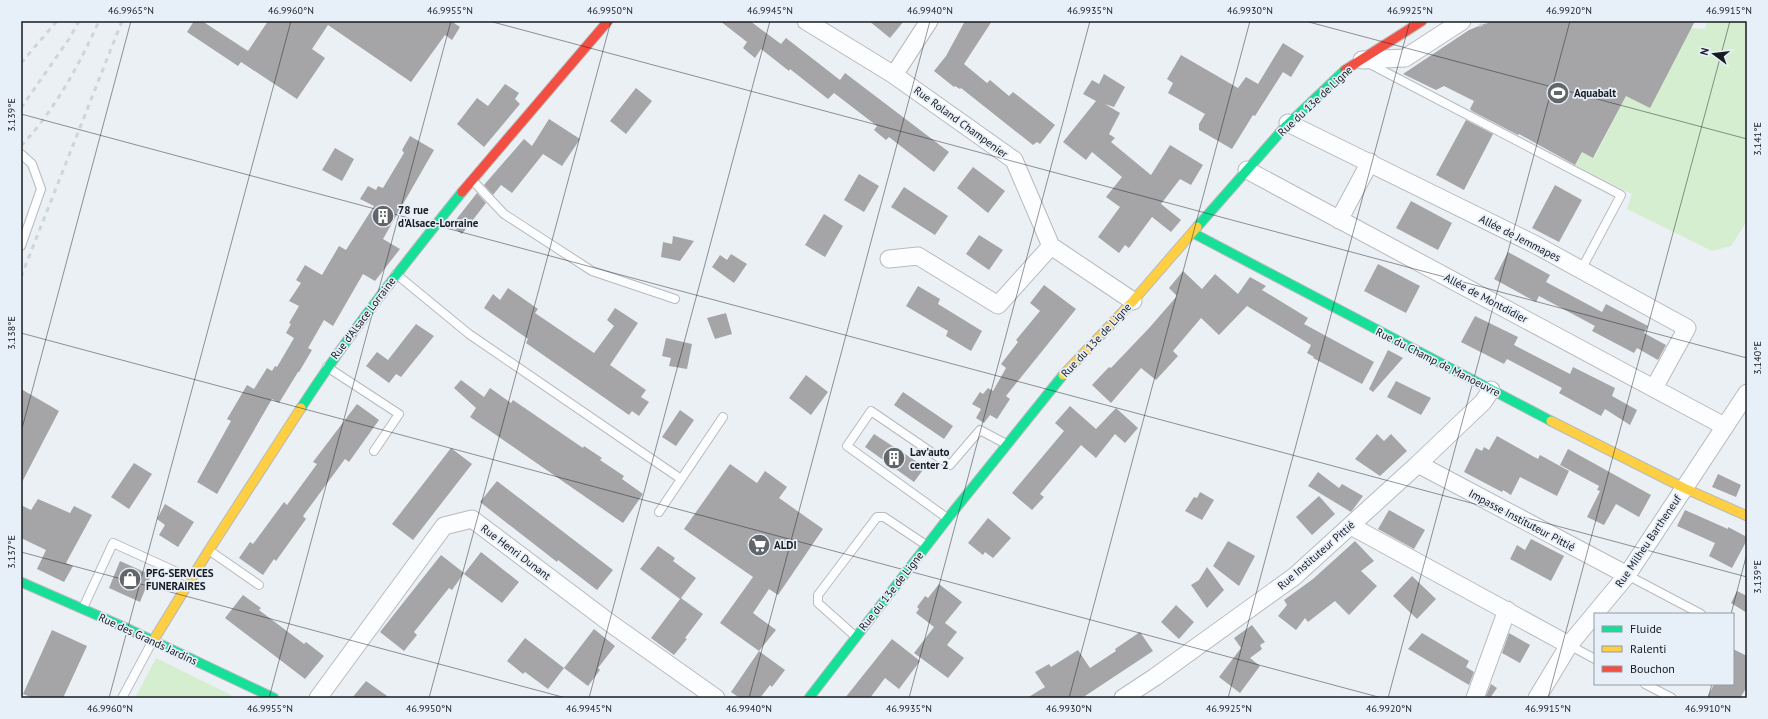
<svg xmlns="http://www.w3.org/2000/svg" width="1768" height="719" font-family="'PT Sans',sans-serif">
<rect width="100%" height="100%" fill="#ebf0f5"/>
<path fill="#d6eed0" d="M1706,21H1747V221L1731,246L1712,251L1627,209L1632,194L1574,165L1582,152L1594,158L1626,96L1691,28L1705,29Z
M156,658L237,698H135Z"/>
<path fill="#a5a5a7" d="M194,21H202L248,51L268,21H455L454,23L460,27L452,40L445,35L411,82L328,25L312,49L325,58L297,99L241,62L238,66L187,32Z
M720,21H750L781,44L786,38L840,80L845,73L949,152L934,172L889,137L886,140L874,130L877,126L834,93L828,99L790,69L789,71L761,49L755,58L743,48L747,42Z
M869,21H904L890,38Z
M965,21H992L964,64L987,83L990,80L1009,96L1013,92L1055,125L1040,144L1037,142L1033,145L961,88L960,89L955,86L954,87L934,71L946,56Z
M1491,21H1695L1650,108L1626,96L1593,158L1582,152L1575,165L1519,134L1518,135L1472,111L1470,109L1474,101L1444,86L1436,90L1403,74L1469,30Z
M1283,43L1304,56L1291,77L1283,72L1255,116L1253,115L1232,149L1199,130V124L1205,114L1168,93L1173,83L1167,79L1181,55L1238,88L1246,77L1258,84Z
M1104,74L1125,87L1114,107L1105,104L1120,113L1109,134L1115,138L1111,142L1151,175L1170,145L1203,165L1191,185L1180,179L1161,204L1181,220L1171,232L1152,217L1129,248L1125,245L1119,253L1098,237L1120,207L1106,197L1122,177L1092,152L1086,160L1063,142L1096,101L1083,94L1092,80L1099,84Z
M505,84L519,93L515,99L520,104L484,147L457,124L477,98L488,106Z
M636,88L652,101L626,134L610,121Z
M549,119L580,139L562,166L543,154L512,193L501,185L493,195L484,185L524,139L532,146Z
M1466,120L1493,134L1464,190L1436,175Z
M410,136L434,150L383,239L400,249L375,281L363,274L333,326L324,320L308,348L312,350L299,372H298L279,403L272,399L217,494L197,482L231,421L227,419L247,385L254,389L267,368L272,371L275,366L277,367L294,338L286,333L291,324L289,323L299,306L289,301L301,283L296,280L305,265L322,275L339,246L346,250L374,206L360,199L368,186L376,190L378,186L383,188L404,153L402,150Z
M335,148L354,159L342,181L322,170Z
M973,167L1005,191L988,213L957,188Z
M859,174L879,186L864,212L844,200Z
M1555,185L1582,200L1559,242L1532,228Z
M904,187L948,216L935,235L891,207Z
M477,193L486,203L462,234L451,226Z
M1411,201L1452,223L1438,250L1396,228Z
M824,214L843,226L825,257L805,245Z
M979,235L1003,250L989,270L966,254Z
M673,236L694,241L680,261L661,257L663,242L672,244Z
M1508,252L1550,275L1546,282L1602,312L1606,304L1648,326L1644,333L1666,345L1658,360L1637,348L1634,353L1592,331L1595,326L1539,296L1536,302L1494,279Z
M731,254L747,264L734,283L712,267L720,255L727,260Z
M1378,264L1420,286L1406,313L1364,291Z
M1183,271L1202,289L1215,274L1238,294L1250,277L1266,286L1262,290L1308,318L1304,324L1374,362L1362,384L1313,358L1314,357L1307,353L1311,345L1247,306L1219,335L1201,318L1173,351L1178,356L1156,380L1141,368L1111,403L1092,385L1109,367L1111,368L1150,327L1177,296L1169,288Z
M1044,285L1076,309L1006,396L1010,399L997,419L990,415L984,423L976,418L981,409L972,404L980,392L983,394L988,388L993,391L1006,368L1001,364L1018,342L1016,340L1040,311L1030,303Z
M918,286L940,299L938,304L982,331L971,351L946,336L948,331L906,306Z
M508,288L538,309L535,313L594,353L614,326L607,320L615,308L638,323L610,365L646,390L641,397L649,402L639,416L632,411L629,415L526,343L528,339L484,308L493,294L500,300Z
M726,313L732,334L715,339L707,318Z
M1475,316L1518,337L1514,345L1570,374L1573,367L1615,388L1612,396L1637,410L1630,425L1605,409L1601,416L1559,393L1562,388L1507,359L1504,364L1461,342Z
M416,324L434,336L401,377L396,374L389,383L366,366L377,352L388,360Z
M666,338L692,344L687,369L669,366L671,358L662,356Z
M1388,350L1403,358L1373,392L1369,389Z
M806,375L828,392L811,415L789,398Z
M461,380L484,397L490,388L511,403L513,400L583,448L584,446L602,458L600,460L624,476L622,479L643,494L623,523L470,417L476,408L454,388Z
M1396,381L1431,398L1421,415L1387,397Z
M21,389L59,411L21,484Z
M903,392L953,426L944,439L894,405Z
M357,404L379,420L349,462L345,459L303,516L306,519L276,561L274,559L263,575L239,558L250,542L253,544L284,502L287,505L317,464L313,462Z
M1070,406L1096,429L1116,408L1138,428L1125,443L1115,434L1096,458L1081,445L1040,494L1044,497L1032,510L1012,493L1064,431L1055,423Z
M680,410L694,420L676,446L662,437Z
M874,434L925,467L914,482L865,447Z
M1377,434L1384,441L1391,434L1407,451L1380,476L1355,459Z
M1497,436L1538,459L1540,455L1569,471L1557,496L1520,477L1511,495L1503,490L1502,492L1464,472L1476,448L1482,451L1484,447L1489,450Z
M451,448L472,464L413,540L392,524Z
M1568,449L1651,495L1639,517L1616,504L1604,525L1587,517L1600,491L1597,490L1599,486L1560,465Z
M134,463L152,474L129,509L111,497Z
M730,464L757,483L765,471L787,487L779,498L823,529L778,595L769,589L753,613L776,630L759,651L720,623L753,577L684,529Z
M1318,472L1339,488L1342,484L1363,496L1351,512L1308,486Z
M1718,474L1741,485L1736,497L1712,487Z
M497,481L613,570L597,590L558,560L557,562L480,502Z
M1200,492L1214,500L1202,520L1185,511L1194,497L1197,498Z
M1319,496L1335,514L1312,535L1296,517Z
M38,499L70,513L74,506L92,515L66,563L73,566L64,582L37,569L46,550L21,538V505L31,510Z
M165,504L194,522L178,547L159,535L165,525L157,519Z
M1389,510L1425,530L1414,549L1378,529Z
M1685,510L1728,529V527L1747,537V540L1732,568L1709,556L1715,543L1677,526Z
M988,518L1011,538L993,558L985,552L983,555L968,543Z
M1531,539L1564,556L1551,581L1510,559L1517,545L1525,550Z
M1228,541L1255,556L1239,586L1213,566Z
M1355,541L1374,561L1361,571L1377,586L1349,615L1335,601L1308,622L1305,618L1296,630L1278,616L1287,605L1284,600L1313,579Z
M658,546L675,558L673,561L696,578L681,598L703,614L685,638L687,639L674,655L651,638L680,599L640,569Z
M481,552L519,582L502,603L464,574Z
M441,555L464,573L452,590L449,588L414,632L417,635L404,651L380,632Z
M120,561L151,575L140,602L109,588Z
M1207,567L1224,590L1207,608L1191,585L1199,580Z
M1412,576L1436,599L1417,619L1393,596Z
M939,584L962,602L945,623L957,632L947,645L964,658L948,678L914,653L934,627L916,613L919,609L917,607L925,596L928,598Z
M1737,591L1747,596V613L1731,603Z
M243,595L261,608L259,610L304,644L306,642L324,656L305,679L225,618Z
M1176,605L1194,622L1179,639L1161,622Z
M1252,625L1265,642L1260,645L1262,649L1250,658L1260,666L1240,693L1219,677L1241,648L1234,638Z
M594,629L615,646L598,668L600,670L588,686L564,668Z
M52,630L87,646L63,698H33L23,694Z
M1140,632L1153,651L1082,698H1027L1045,687L1035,672L1049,664L1051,667L1078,650L1090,668L1116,651L1115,649Z
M1422,633L1469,661L1466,667L1474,672L1469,685L1408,649Z
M1509,633L1530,645L1520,663L1502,653Z
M525,638L564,668L548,689L525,672L523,674L507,661Z
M892,639L920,661L899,689L885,678L870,698H845Z
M1733,649L1747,656V687L1740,698H1707L1714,684H1733Z
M759,651L785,670L772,687L770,685L760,698H740L731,692Z
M366,681L390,698H352Z
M1491,684L1497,688L1490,698L1486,696Z"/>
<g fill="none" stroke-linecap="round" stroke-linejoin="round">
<g stroke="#b7babe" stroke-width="10">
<path id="lane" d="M1368,63L1621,195L1581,270
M21,154L32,164L41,189L21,246
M473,181L504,214L592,271L675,299
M396,274L469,334L681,479
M327,367L399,414L374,451
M659,512L723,417
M947,518L847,446L871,411L950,465L980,430L1006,444
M210,551L259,585
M1627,575L1701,614
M83,608L113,543L190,578
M855,636L818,603V595L877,517H884L926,545
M1569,645L1595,659
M1645,684L1672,698
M122,698L152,642"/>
</g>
<g stroke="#b7babe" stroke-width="19">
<path id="street" d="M806,21L894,75L1014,160L1051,246L1133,301
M1362,60L1405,58L1462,21
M894,75L929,21
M1288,123L1536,245L1687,328L1654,388
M1247,170L1724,426
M1339,220L1370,162
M889,259L918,256L998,305L1051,246
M1418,464L1627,575
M1351,526L1569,645
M318,698L444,526L472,519L610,623L716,698
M1123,698L1155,677L1295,576L1418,464L1483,402L1491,390
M1475,698L1507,610
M1537,698L1569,645L1627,575L1747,393"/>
</g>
<g stroke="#b7babe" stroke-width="11">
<path id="fast" d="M1197,227L1284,128L1345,70
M1193,233L1551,421
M301,408C350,332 406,262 462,192
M21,582L124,627L274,698
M809,698L948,518L1063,375"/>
</g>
<g stroke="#b7babe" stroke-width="11">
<path id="slow" d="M1063,375L1133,301L1197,227
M1551,421L1684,488L1747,516
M153,641L209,550L301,408"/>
</g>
<g stroke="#b7babe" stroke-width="11">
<path id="jam" d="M1345,70L1422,21
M462,192L608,21"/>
</g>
<path stroke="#d1d1d3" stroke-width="2.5" stroke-dasharray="4 2" stroke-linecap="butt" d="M1479,26L1489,21"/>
<use href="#lane" stroke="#fcfdfe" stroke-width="8"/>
<use href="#street" stroke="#fcfdfe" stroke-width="17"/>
<use href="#fast" stroke="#16e098" stroke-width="9"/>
<use href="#slow" stroke="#ffcf43" stroke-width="9"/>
<use href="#jam" stroke="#f24e42" stroke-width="9"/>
<path stroke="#d2d4d5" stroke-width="3" stroke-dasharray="5 5" stroke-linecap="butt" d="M21,63L57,21
M21,108L69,39L79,21
M21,146C55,110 79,65 99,21
M21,277L122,21"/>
</g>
<path fill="none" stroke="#181b1f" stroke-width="1" stroke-opacity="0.45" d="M489,21L1747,358M1305,21L1747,139M21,114L1747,577M21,333L1382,698M21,432L131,21M21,552L566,698M1731,614L1747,553M109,698L291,21M269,698L451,21M429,698L611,21M589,698L770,21M749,698L930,21M909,698L1090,21M1069,698L1250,21M1228,698L1410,21M1388,698L1570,21M1548,698L1730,21M1708,698L1712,684"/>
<defs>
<g id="stadium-disc" transform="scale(1.15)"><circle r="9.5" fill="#62666a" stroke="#e7eff9"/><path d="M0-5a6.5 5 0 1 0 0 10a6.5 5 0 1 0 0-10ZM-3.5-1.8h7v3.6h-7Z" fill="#fff"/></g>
<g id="building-disc" transform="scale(1.15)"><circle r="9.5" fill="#62666a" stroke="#e7eff9"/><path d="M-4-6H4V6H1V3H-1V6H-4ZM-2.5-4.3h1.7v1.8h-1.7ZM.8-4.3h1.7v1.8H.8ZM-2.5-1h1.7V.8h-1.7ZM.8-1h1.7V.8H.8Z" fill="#fff"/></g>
<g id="supermarket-disc" transform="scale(1.15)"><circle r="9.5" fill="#62666a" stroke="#e7eff9"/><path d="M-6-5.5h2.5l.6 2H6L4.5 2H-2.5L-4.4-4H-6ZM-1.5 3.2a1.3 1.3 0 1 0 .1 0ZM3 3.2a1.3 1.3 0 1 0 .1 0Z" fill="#fff"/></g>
<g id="shop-disc" transform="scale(1.15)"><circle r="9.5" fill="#62666a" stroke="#e7eff9"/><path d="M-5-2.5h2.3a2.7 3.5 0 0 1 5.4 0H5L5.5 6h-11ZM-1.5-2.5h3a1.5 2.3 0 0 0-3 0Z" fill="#fff"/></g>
</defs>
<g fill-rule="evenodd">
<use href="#stadium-disc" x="1558" y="93"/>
<use href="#building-disc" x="383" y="216"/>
<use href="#building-disc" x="894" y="458"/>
<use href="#supermarket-disc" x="759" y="545"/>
<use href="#shop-disc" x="130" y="579"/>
</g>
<g text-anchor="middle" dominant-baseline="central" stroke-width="3.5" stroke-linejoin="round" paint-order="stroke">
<g font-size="11" font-weight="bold" fill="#181b1f" stroke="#e7eff9" text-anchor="start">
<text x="1574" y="93">Aquabalt</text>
<text x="398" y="210">78 rue<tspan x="398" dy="13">d'Alsace-Lorraine</tspan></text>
<text x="910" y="452">Lav'auto<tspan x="910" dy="13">center 2</tspan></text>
<text x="774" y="545">ALDI</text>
<text x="146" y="573">PFG-SERVICES<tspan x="146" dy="13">FUNERAIRES</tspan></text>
</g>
<g font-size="11" fill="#181b1f" stroke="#e7eff9">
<text transform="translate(1315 101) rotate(-43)">Rue du 13e de Ligne</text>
<text transform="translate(961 122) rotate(36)">Rue Roland Champenier</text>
<text transform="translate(1520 238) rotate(27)">Allée de Jemmapes</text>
<text transform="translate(1486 298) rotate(28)">Allée de Montdidier</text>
<text transform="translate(363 318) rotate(-53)">Rue d'Alsace Lorraine</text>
<text transform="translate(1096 340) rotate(-47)">Rue du 13e de Ligne</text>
<text transform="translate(1438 362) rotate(27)">Rue du Champ de Manoeuvre</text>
<text transform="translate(1522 520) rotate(28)">Impasse Instituteur Pittié</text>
<text transform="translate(1648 541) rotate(-56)">Rue Milheu Bartheneuf</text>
<text transform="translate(516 552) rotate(37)">Rue Henri Dunant</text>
<text transform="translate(1316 555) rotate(-41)">Rue Instituteur Pittié</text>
<text transform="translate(891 591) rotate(-52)">Rue du 13e de Ligne</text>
<text transform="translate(148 639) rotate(25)">Rue des Grands Jardins</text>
</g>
</g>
<rect width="1768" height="719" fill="none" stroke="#e7eff9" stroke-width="44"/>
<rect x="1594" y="613" width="140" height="72" fill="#e7eff9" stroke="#949aa2"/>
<rect x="1602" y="626" width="20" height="6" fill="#16e098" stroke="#949aa2"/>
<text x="1630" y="633" font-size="12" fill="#181b1f">Fluide</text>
<rect x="1602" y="646" width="20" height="6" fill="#ffcf43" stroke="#949aa2"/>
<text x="1630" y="653" font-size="12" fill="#181b1f">Ralenti</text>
<rect x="1602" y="666" width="20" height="6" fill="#f24e42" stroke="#949aa2"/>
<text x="1630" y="673" font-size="12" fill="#181b1f">Bouchon</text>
<g transform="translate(1714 54) rotate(285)" stroke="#e7eff9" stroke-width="3" paint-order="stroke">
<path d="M0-3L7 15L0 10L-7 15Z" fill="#181b1f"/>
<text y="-6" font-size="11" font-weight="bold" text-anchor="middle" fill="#181b1f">N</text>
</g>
<rect x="22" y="22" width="1724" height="675" fill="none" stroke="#181b1f" stroke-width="1.5"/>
<g font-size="10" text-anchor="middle" fill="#181b1f">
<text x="131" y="14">46.9965°N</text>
<text x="291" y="14">46.9960°N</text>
<text x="450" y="14">46.9955°N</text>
<text x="610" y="14">46.9950°N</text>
<text x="770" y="14">46.9945°N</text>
<text x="930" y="14">46.9940°N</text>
<text x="1090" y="14">46.9935°N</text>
<text x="1250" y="14">46.9930°N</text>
<text x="1410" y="14">46.9925°N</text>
<text x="1569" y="14">46.9920°N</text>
<text x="1729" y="14">46.9915°N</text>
<text transform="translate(11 115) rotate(-90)" y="4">3.139°E</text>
<text transform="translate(1757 139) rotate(-90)" y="4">3.141°E</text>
<text transform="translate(11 333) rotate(-90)" y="4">3.138°E</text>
<text transform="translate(1757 358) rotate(-90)" y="4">3.140°E</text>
<text transform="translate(11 552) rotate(-90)" y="4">3.137°E</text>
<text transform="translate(1757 577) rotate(-90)" y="4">3.139°E</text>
<text x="110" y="712">46.9960°N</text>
<text x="270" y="712">46.9955°N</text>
<text x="429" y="712">46.9950°N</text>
<text x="589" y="712">46.9945°N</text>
<text x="749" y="712">46.9940°N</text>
<text x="909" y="712">46.9935°N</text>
<text x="1069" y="712">46.9930°N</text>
<text x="1229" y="712">46.9925°N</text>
<text x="1389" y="712">46.9920°N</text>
<text x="1548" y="712">46.9915°N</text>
<text x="1708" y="712">46.9910°N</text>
</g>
</svg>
